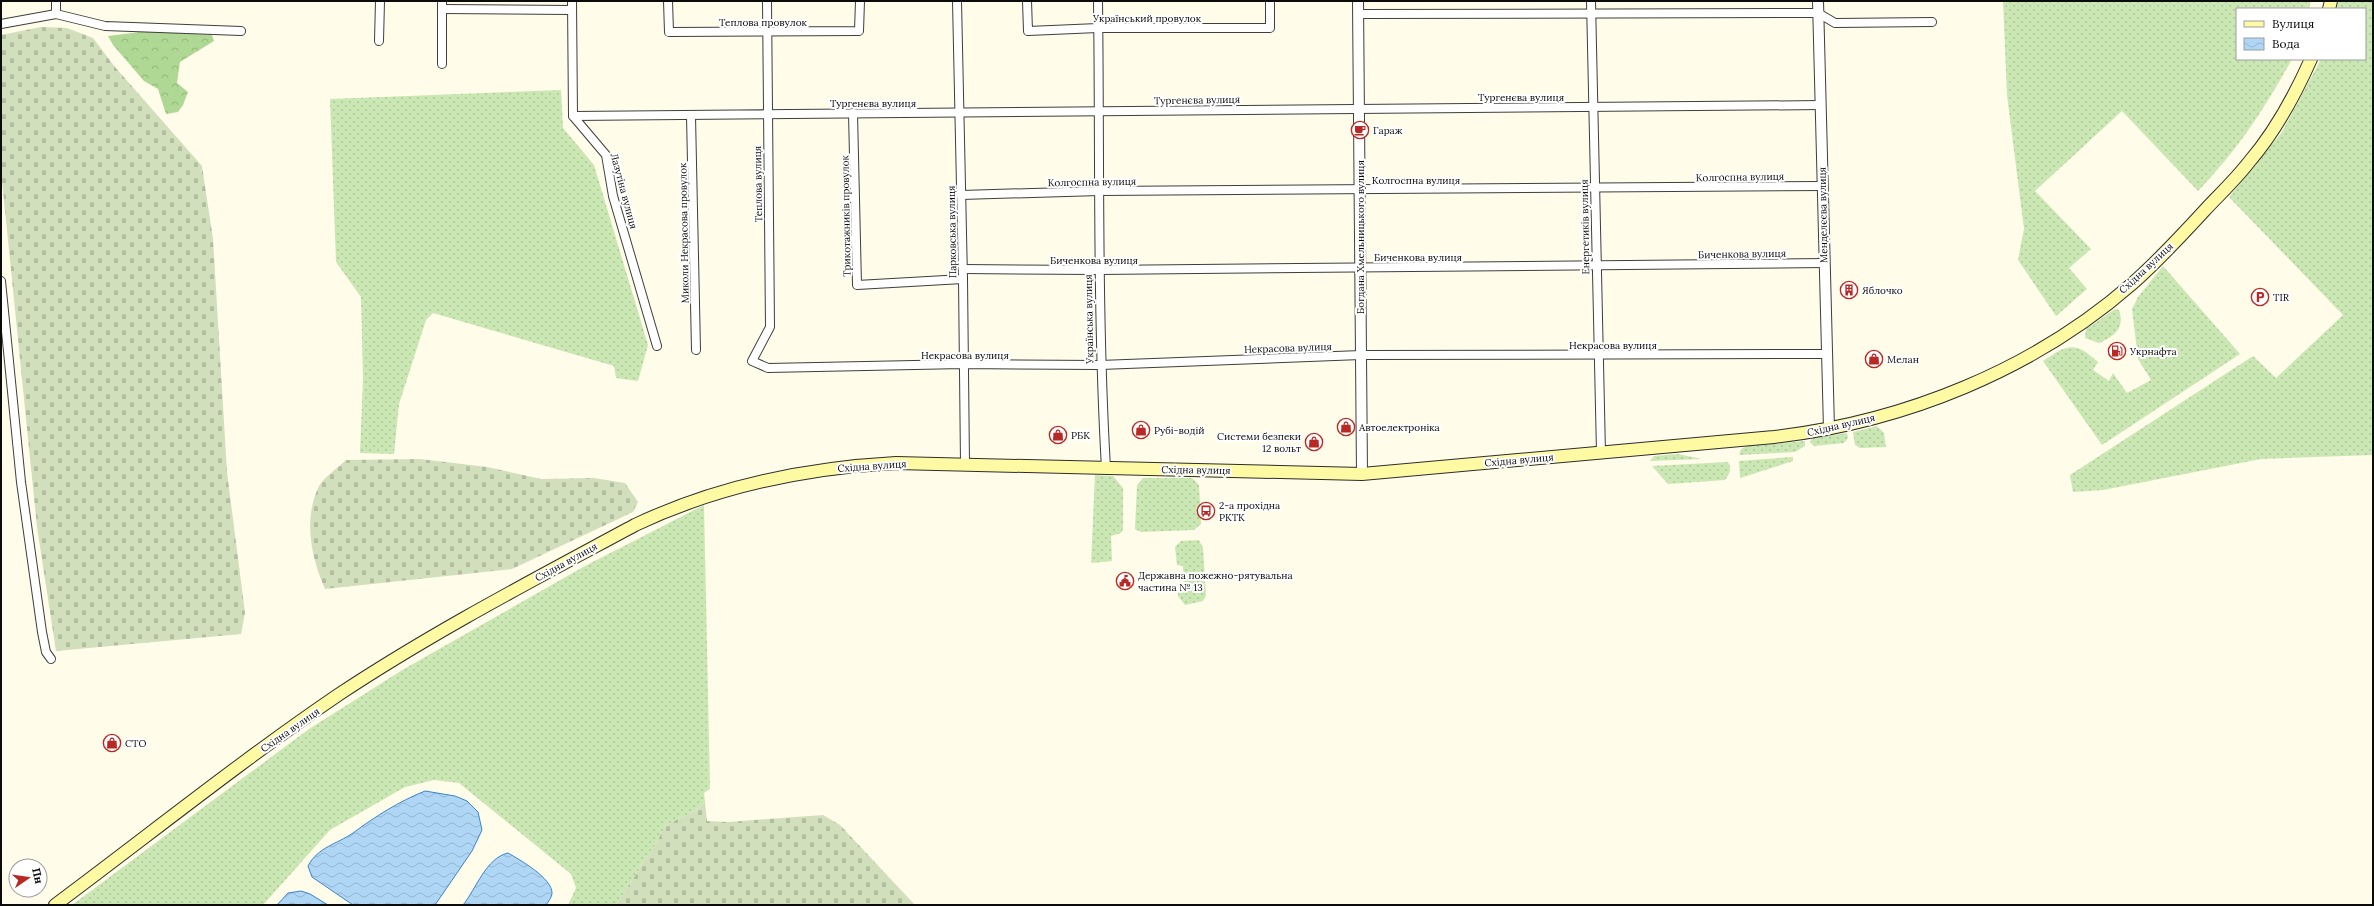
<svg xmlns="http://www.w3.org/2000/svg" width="2374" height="906" viewBox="0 0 2374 906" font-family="Lora,serif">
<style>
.grass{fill:url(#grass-dots)}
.forest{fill:url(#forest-crowns)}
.cemetery{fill:url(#cemetery-stones)}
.water{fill:url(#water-waves);stroke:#3786cb}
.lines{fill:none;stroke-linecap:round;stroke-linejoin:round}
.minor-casing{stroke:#3e3e3e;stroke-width:10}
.tertiary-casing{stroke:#3e3e3e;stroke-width:12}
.secondary-casing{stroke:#2d2d2d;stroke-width:14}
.minor{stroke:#fff;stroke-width:8}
.tertiary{stroke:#fff;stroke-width:10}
.secondary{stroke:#fefaa4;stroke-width:12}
.labels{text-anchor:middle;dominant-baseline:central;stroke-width:4;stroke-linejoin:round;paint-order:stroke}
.street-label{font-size:10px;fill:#0b0b0b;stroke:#fff}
.poi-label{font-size:10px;fill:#0b0b0b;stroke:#fff;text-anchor:start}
</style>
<defs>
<pattern id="grass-dots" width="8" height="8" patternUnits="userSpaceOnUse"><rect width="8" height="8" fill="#cbe7b4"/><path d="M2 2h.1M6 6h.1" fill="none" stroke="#adc599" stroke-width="1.8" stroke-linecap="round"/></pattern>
<pattern id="forest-crowns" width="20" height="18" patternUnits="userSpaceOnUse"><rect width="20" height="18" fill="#aed893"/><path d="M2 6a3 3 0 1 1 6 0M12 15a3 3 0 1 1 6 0" fill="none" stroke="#94b87d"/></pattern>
<pattern id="cemetery-stones" width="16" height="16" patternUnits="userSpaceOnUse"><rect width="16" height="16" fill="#d1dfbc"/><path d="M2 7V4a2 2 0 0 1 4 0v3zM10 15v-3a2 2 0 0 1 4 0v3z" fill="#b2bea0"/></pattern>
<pattern id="water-waves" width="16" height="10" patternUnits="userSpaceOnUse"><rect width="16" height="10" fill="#afd6f5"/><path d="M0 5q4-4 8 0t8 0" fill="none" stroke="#95b6d1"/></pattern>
</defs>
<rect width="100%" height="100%" fill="#fffce9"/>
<g class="grass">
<path d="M2003,1H2311L2309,9H2237V59H2292C2266,107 2236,152 2198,191L2122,111L2035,191L2091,249L2069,268L2087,289L2056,316L2018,260L2024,229L2007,95Z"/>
<path d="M2339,1H2373V455L2261,459L2103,490L2073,492L2070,475L2253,356L2276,378L2343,315L2229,197L2282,132L2321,59H2365V9H2336Z"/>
<path d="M561,90L563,128L594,165L648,345L638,381L616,378L614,366L433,313L426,320L399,404L394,454L360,453L363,379L361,297L336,262L330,99Z"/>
<path d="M2163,266L2240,354L2102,445L2043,361C2068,344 2075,341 2098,362L2093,370L2109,381L2113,373L2127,393L2151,380L2138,359L2132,309L2138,297Z"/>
<path d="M2115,309L2119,310C2125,328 2115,336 2099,343L2085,338L2086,329Z"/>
<path d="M1877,426L1884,433L1886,447L1860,448L1855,445L1853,432Z"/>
<path d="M1847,433L1848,438L1844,443L1814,446L1810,442L1812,438Z"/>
<path d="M1805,441V446L1795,452L1739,455L1741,449L1747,446Z"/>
<path d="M1678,454L1701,459L1650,461L1654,456Z"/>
<path d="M1793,457V461L1740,478L1739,461Z"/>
<path d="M1728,462C1732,469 1730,473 1725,480L1668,484L1652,466Z"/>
<path d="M1095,475L1113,476L1123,488V529L1121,533L1111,536L1112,561L1091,563Z"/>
<path d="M1143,478H1192L1199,485L1201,524L1194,530L1141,532L1135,529L1137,485Z"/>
<path d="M704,505L710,789L704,793V803L697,810L666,825L655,845L616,905H568L576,888L571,874L459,783L434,780L405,787L330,830L263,905H72L309,729L404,669L585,566Z"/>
<path d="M1199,540L1203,548L1206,596L1203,601L1185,605L1178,596V592L1184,591L1183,566L1177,565L1175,547L1181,541Z"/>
</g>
<path class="forest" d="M148,31L212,35L214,41L180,62L177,83L188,92L183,105L178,112L166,114L158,89L144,81L113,45L108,36Z"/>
<g class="cemetery">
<path d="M41,27L67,28L93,38L115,67L202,166L213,239L227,472L245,613L241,634L56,651L37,527L1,171V35Z"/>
<path d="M420,459L487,467L541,479L594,478L625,483L638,502L633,512L512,569L325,589C311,557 303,519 319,486C324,477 338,468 346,460Z"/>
<path d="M704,793L707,821L728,822L823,815L840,825L915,905H616L655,845L666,825L697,810L704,803Z"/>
</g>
<g class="water">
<path d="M425,791L455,796L467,801L478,812L482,830L472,851L435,905H353L312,877L308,866C318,847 337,844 353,833C376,816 398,802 425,791Z"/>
<path d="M508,853C520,860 552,878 552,893C552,897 548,902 546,905H463C476,889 486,858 508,853Z"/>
<path d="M301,891L310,894L328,905H277L288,893Z"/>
</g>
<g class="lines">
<defs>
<g id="minor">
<path d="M572,1L573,116L606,155L613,196L657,346"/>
<path d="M668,1L669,32L859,31L860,1"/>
<path d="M767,1L770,327L752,361L768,368L963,364L1100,365L1361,355L1827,354"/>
<path d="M957,1L963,279L965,464"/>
<path d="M1027,1L1028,31L1098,28H1270V1"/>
<path d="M1098,1C1100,157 1097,312 1106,468"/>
<path d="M1591,1L1601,453"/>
<path d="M442,9L572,10"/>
<path d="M56,14V1"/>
<path d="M1358,14L1818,13L1835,23L1932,22"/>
<path d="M1,24L56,14L105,26L241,31"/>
<path d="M379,41L380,1"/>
<path d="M442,64V1"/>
<path d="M853,113L857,285L963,279"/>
<path d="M573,116L1821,105"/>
<path d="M691,116L696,350"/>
<path d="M961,195L1100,191L1823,186"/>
<path d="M963,269L1098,270L1825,263"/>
<path d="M1,281L21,482L42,632L46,652L51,659"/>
</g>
<g id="tertiary">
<path d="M1358,1L1362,474"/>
<path d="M1818,1L1829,429"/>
</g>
<g id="secondary">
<path d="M2329,9L2331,1"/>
<path d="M55,905C149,835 241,761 338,695C433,632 535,579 635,525C717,486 805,468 896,463L1362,474L1774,437C1904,422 2034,370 2133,283C2158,261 2182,235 2205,210C2220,194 2236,179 2249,162C2275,132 2295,95 2311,59"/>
</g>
</defs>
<use href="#minor" class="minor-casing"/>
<use href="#tertiary" class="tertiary-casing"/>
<use href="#secondary" class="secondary-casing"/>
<use href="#minor" class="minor"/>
<use href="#tertiary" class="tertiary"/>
<use href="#secondary" class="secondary"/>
</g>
<defs>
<symbol id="cafe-ring" viewBox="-11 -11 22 22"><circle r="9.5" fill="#fff" stroke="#b82926" stroke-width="1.5"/><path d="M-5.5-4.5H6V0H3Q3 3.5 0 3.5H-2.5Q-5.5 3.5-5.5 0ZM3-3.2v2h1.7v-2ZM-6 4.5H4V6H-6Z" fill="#b82926"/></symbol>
<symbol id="building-ring" viewBox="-11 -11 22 22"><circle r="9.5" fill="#fff" stroke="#b82926" stroke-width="1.5"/><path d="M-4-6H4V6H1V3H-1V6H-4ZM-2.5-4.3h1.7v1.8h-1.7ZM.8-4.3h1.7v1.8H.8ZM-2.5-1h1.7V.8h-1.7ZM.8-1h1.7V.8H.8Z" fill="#b82926"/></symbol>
<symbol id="parking-ring" viewBox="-11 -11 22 22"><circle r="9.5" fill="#fff" stroke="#b82926" stroke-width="1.5"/><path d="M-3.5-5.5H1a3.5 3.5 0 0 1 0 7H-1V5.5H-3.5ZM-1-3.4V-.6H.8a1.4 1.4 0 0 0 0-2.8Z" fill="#b82926"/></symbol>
<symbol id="fuel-ring" viewBox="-11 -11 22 22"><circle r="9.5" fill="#fff" stroke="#b82926" stroke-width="1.5"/><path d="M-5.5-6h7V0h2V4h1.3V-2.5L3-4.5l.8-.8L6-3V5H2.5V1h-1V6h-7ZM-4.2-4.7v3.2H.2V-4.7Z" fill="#b82926"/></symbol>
<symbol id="shop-ring" viewBox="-11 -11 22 22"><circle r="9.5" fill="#fff" stroke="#b82926" stroke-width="1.5"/><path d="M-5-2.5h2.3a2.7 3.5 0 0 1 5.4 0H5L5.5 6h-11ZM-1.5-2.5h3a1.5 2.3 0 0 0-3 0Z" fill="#b82926"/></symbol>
<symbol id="bus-ring" viewBox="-11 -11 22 22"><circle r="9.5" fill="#fff" stroke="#b82926" stroke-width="1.5"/><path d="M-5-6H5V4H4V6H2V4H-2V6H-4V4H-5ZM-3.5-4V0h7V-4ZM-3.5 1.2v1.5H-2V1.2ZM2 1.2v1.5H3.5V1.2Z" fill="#b82926"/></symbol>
<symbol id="civic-ring" viewBox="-11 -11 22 22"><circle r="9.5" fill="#fff" stroke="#b82926" stroke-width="1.5"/><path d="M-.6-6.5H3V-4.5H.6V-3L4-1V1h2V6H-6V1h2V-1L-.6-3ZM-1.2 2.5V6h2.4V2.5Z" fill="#b82926"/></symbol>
</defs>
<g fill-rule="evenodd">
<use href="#cafe-ring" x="1350" y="120" width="20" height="20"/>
<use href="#building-ring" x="1839" y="280" width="20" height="20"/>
<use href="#parking-ring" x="2250" y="287" width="20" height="20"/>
<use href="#fuel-ring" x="2107" y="341" width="20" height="20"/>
<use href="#shop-ring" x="1864" y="349" width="20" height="20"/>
<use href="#shop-ring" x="1336" y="417" width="20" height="20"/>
<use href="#shop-ring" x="1131" y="420" width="20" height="20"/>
<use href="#shop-ring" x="1048" y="425" width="20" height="20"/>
<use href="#shop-ring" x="1304" y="432" width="20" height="20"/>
<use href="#bus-ring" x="1196" y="501" width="20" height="20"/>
<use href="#civic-ring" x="1115" y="571" width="20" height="20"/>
<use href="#shop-ring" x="102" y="733" width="20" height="20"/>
</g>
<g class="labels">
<g class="street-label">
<text x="1147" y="18">Український провулок</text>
<text x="763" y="22">Теплова провулок</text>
<text x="1521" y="97">Тургенєва вулиця</text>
<text transform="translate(1197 100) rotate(-1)">Тургенєва вулиця</text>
<text x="873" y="103">Тургенєва вулиця</text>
<text transform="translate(1740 177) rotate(-1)">Колгоспна вулиця</text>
<text x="1416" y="180">Колгоспна вулиця</text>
<text transform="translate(1092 182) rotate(-1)">Колгоспна вулиця</text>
<text transform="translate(758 184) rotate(-91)">Теплова вулиця</text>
<text transform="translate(624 191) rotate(75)">Лазутіна вулиця</text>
<text transform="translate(1823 215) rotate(-91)">Менделєєва вулиця</text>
<text transform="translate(846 216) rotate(-91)">Трикотажників провулок</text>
<text transform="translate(1585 227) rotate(-91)">Енергетиків вулиця</text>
<text transform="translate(952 232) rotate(-91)">Парковська вулиця</text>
<text transform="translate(684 233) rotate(-91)">Миколи Некрасова провулок</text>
<text transform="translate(1360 237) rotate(-90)">Богдана Хмельницького вулиця</text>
<text transform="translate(1742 254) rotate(-1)">Биченкова вулиця</text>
<text x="1418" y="257">Биченкова вулиця</text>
<text x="1094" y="260">Биченкова вулиця</text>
<text transform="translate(2146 268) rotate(-43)">Східна вулиця</text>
<text transform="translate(1089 319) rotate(-91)">Українська вулиця</text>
<text x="1613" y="345">Некрасова вулиця</text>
<text transform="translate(1288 348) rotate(-2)">Некрасова вулиця</text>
<text x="965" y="355">Некрасова вулиця</text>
<text transform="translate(1841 425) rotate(-13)">Східна вулиця</text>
<text transform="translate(1519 460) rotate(-5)">Східна вулиця</text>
<text transform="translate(872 466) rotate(-4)">Східна вулиця</text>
<text transform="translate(1196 470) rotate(1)">Східна вулиця</text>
<text transform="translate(566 562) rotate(-29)">Східна вулиця</text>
<text transform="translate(290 730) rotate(-35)">Східна вулиця</text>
</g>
<g class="poi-label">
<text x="1373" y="130">Гараж</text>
<text x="1862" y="290">Яблочко</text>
<text x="2273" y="297">TIR</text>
<text x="2130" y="351">Укрнафта</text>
<text x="1887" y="359">Мелан</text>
<text x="1359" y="427">Автоелектроніка</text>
<text x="1154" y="430">Рубі-водій</text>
<text x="1071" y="435">РБК</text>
<text x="1301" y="436" text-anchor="end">Системи безпеки<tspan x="1301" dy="12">12 вольт</tspan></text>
<text x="1219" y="505">2-а прохідна<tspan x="1219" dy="12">РКТК</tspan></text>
<text x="1138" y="575">Державна пожежно-рятувальна<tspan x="1138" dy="12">частина № 13</tspan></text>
<text x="125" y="743">СТО</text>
</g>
</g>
<rect width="2374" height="906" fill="none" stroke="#0b0b0b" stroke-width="4"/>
<rect x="2236" y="8" width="130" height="52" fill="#ffffff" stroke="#9d9d9d"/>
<rect x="2244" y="21" width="20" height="6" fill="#fefaa4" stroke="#9d9d9d"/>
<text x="2272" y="28" font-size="12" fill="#0b0b0b">Вулиця</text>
<rect x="2244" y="38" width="20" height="12" fill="url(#water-waves)" stroke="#9d9d9d"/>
<text x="2272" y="48" font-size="12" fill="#0b0b0b">Вода</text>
<g transform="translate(28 878) rotate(77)"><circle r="19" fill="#ffffff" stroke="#9d9d9d"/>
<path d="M0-3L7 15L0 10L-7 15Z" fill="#b82926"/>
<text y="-6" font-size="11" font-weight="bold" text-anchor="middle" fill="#0b0b0b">Пн</text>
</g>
</svg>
